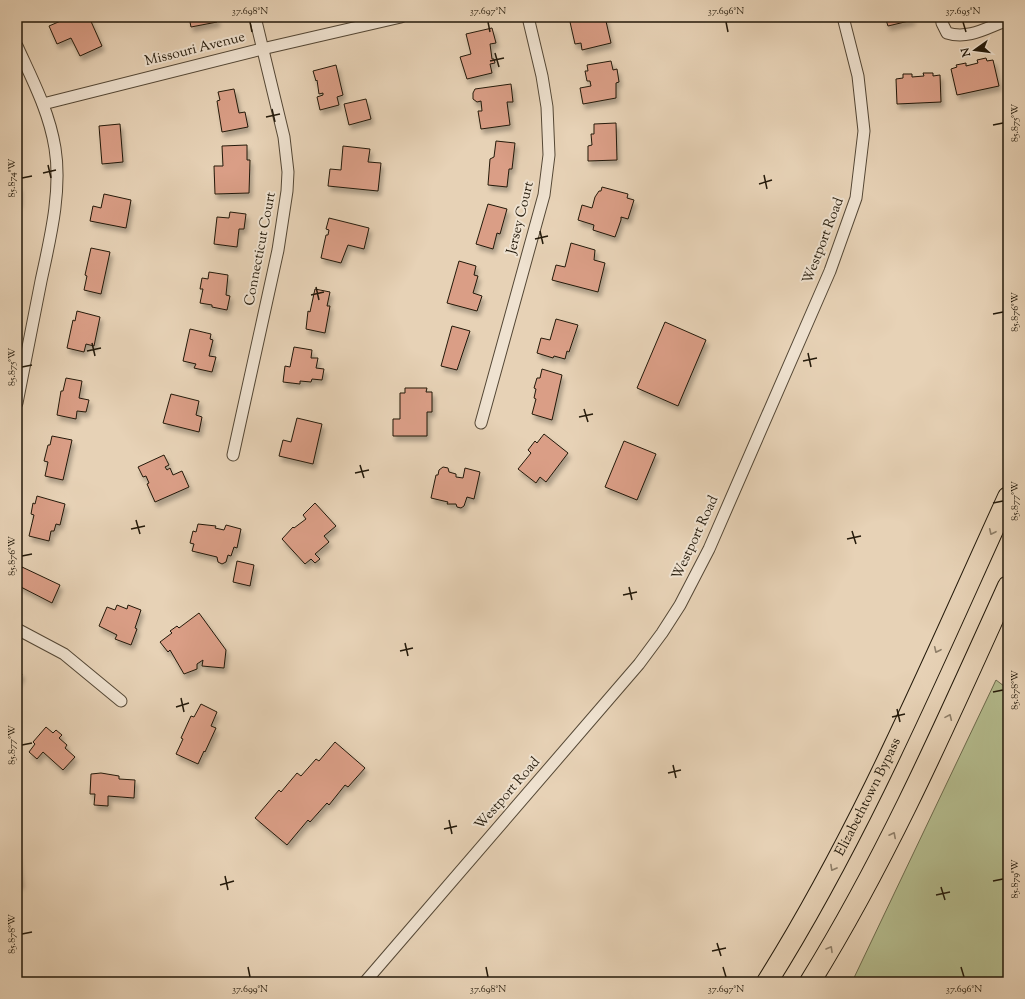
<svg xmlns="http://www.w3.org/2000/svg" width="1025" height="999" viewBox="0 0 1025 999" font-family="'Sorts Mill Goudy',serif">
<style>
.green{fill:#b4bc8e;stroke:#6c6a4c}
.building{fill:#da9e86;stroke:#23190a;filter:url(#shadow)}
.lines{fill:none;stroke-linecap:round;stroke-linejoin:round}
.street-casing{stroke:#544735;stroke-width:13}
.highway-casing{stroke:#23190a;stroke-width:22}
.street{stroke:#efe2d0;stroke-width:11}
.highway{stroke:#e7d2b6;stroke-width:20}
.oneway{stroke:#8f7f69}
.ticks{fill:none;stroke:#23190a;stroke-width:1.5}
.labels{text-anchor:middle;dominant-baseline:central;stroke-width:4;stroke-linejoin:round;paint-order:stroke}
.street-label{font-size:14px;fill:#23190a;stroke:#efe2d0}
.neatline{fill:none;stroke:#23190a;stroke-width:1.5}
.ticks-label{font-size:10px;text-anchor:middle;fill:#23190a}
</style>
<defs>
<filter id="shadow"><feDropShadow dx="2.5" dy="4.5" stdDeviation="2" flood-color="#0004"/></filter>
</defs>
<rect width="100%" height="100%" fill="#e7d2b6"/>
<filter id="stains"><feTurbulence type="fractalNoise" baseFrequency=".005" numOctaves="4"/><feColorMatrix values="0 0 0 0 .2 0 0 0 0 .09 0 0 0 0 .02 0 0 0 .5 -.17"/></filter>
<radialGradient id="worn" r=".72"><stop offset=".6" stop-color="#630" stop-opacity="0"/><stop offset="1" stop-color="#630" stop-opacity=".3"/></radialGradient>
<path class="green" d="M996,680L1008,689V982H852Z"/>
<g class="building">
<path d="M70,17H89L102,46L80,56L71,38L57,44L49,26Z"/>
<path d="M189,17H217V22L191,27Z"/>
<path d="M574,17H605L611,43L582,50L581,43L575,44L570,22L575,20Z"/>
<path d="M885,17H912L913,20L888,26Z"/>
<path d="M492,28L496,43L490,44L492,59H494L495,63L490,64L492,73L467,79L460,57L471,54L466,34Z"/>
<path d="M986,58L987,61L993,60L999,86L957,95L951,69L957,67L956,65L966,63V66L978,63L977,60Z"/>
<path d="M611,61L613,70L617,69L619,82L616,83V98L583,104L580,88L591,86L590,81H587L585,71H588L587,65Z"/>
<path d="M336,65L343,95L337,97L339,105L320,110L317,97L323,95V93L319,94L317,80L316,81L313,71Z"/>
<path d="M923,73H933V76L940,75L941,102L897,104L896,79L903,78V74H912V77L924,76Z"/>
<path d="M511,84L513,102H507L510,125L481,129L478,111H482L481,101L477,102L473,99V93L475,89Z"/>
<path d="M234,89L239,113L245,112L248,127L222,132L217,101L220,100L218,92Z"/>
<path d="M366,99L371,119L349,125L344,104Z"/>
<path d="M616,123L617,160L588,161V146L592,145L591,134H594V124Z"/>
<path d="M120,124L123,162L102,164L99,126Z"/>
<path d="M496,141L515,143L512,169H509L507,187L488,185L490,159L494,157Z"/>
<path d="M247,145V160H250L249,193L215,194L214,166H223L222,146Z"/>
<path d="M343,146L370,149L368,162L381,163L378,191L328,186L330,169L341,170Z"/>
<path d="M17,187H19V203L17,202Z"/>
<path d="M602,187L628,194L627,198L634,200L628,219L621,217V220L615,237L593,230L594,225L578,220L582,205L592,208L595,197L599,191H601Z"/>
<path d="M104,194L131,200L126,228L90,221L93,206L101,208Z"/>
<path d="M488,204L507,209L500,234L497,233L493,249L476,244Z"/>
<path d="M230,212L246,214L244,229H239L237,247L214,244L217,217L229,218Z"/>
<path d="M329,218L369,228L364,249L348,245L341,263L321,258L326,235H328L329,230L326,229Z"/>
<path d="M571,243L595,250L594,260L605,263L598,292L552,280L556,265L565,267Z"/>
<path d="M91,248L110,252L101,294L84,290L87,276L85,275Z"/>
<path d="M459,261L476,266L474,275L478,276L473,293L482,296L477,311L447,303Z"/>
<path d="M209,272L228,275L226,295L230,296L227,310L212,307V305L200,303L203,289H200L202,278L208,279Z"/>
<path d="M315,289L330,292L327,306H330L325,333L306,329L308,311L310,312Z"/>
<path d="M77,311L100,317L94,346L86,344L84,352L67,348L73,320L75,321Z"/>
<path d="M556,319L578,325L569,352L567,351L565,359L554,356L553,358L537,353L541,338L550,340Z"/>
<path d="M665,322L706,340L678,406L637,388Z"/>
<path d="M452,326L470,331L457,370L441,366Z"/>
<path d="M190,329L211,334L210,339L213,340L209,356L216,357L212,372L194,368L196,364L183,361Z"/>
<path d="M294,347L312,350L311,358H318L316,368L324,369L322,380L312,379L311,382L300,381V384L283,382L285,366L290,367Z"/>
<path d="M542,369L562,375L552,420L532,414L536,399L534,398L536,389L534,388L537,378H540Z"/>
<path d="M66,378L82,381L79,398L89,400L86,412L77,411L76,419L57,415L61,391H63Z"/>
<path d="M405,388H427L426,392H432V412H427V436H393V419H400V393H405Z"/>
<path d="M171,394L199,401L196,415L202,417L199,432L163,423Z"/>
<path d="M297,418L322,424L313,464L279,456L283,440L291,442Z"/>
<path d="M544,434L568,453L546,482L540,477L536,483L518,469L531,453L528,450L535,441L537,443Z"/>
<path d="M52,436L72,440L63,480L45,476L48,462L44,461L48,445H50Z"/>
<path d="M624,441L656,454L637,500L605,487Z"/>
<path d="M164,455L169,465L165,467L167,470L170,468L173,475L182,471L189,487L155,502L147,484L149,483L146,476L143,477L138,467Z"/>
<path d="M443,467L448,468L449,472L456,474V477L463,478L465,468L480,472L474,499L467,497L464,506L461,508L457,507L456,504H447L448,502L431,498L436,475H438L439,470Z"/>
<path d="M37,496L65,504L60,525L56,524L54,531H51L49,541L29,536L34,515L31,514L33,503L35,504Z"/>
<path d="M315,503L336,526L324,536L329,542L315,554L320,559L315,563L311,559L305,564L282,539L293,527L294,528L306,519L303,515Z"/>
<path d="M198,524L216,526L215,528L224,530L226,525L241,529L237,548L234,547L231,556L228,555L226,562L222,564L218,562L217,557L192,551L194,544L190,543L193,531L196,532Z"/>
<path d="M237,561L254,565L250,586L233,582Z"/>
<path d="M22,567L60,585L52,603L17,585V579Z"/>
<path d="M117,605L127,609L128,605L141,610L135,628L137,629L131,645L115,639L117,635L99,626L107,607L115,610Z"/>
<path d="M199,613L226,650L224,668L202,666L203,660L197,664V669L184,674L170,650L168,652L160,642L172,633L170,631L177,626L179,628Z"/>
<path d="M17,671L22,674L17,684Z"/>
<path d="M201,704L217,712L211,726L216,728L205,752L204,751L198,764L176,754L183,739L181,738L191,716L194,717Z"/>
<path d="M46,727L53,733L56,730L62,735L59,738L67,745L65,748L75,757L63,770L43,752L37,759L29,752L35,744L33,742Z"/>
<path d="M335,742L365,768L348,787L345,785L329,805L327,803L310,822L308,820L287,845L255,818L279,790L281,792L297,773L301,776L316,759L319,761Z"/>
<path d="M101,773L119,776V779L135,780L134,798L108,796V806L94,805L95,794H90L91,774Z"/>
<path d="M17,852L21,884L17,885Z"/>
</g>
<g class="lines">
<defs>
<g id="street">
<path d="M941,17L942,23L947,33C969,40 988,27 1008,20"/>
<path d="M17,46C32,79 49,111 55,148C62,191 50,239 41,281C33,321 25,362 17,403"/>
<path d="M43,104L262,49L401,17"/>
<path d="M481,423L544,195L549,155L547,107L542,76L528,17"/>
<path d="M233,455L278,250L287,191L288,172L284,137L255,17"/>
<path d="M17,629L64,654L121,701"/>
<path d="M365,982L639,664L662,633L680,605L709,549L830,271L856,198L864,131L858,76L843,17"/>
</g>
<g id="highway">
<path id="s1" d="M767,982C863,829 933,661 1008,497"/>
<path d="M810,982C888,856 947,721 1008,586"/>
</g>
</defs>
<use href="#street" class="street-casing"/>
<use href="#highway" class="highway-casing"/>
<use href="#street" class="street"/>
<use href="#highway" class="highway"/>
</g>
<defs><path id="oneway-chevron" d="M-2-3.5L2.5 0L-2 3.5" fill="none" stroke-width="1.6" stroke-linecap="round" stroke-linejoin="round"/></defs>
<g class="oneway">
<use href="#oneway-chevron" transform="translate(992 532) rotate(115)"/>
<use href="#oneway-chevron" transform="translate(937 650) rotate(115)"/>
<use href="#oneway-chevron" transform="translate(949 717) rotate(-66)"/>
<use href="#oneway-chevron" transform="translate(893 835) rotate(-63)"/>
<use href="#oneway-chevron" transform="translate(833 868) rotate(119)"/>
<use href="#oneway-chevron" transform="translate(830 949) rotate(-60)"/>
</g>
<path class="ticks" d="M250,22L252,32M488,22L490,32M726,22L728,32M963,22L966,32M495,53L499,67M490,61L504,58M272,109L275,122M266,117L280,114M993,125L1003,123M48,165L51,178M43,173L56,170M764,175L767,189M22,178L32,176M759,184L772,180M540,231L543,244M535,239L548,236M316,287L319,300M311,295L324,292M993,314L1003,312M92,343L95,356M87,351L101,348M808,353L811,367M803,361L817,358M22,367L32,365M584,409L588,422M579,417L593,414M360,465L364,478M355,473L369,470M993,503L1003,501M136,520L140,534M131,529L145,526M852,531L856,544M847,539L861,536M22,556L32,554M629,587L632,600M623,595L637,592M405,643L408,656M400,651L413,648M993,692L1003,690M181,698L184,712M176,707L189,703M897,709L900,722M892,717L905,714M22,745L32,743M673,765L676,778M668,773L681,770M449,820L452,834M444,829L457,826M225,876L228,890M993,881L1003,879M220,885L234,881M941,887L945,900M936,895L950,892M22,934L32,932M717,943L721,956M712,951L726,948M248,967L250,977M486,967L488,977M723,967L726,977M961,967L964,977"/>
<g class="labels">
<g class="street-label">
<text transform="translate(195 50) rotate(-14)">Missouri Avenue</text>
<text transform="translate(521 218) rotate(-76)">Jersey Court</text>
<text transform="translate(824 241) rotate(-69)">Westport Road</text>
<text transform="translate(261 249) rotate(-79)">Connecticut Court</text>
<text transform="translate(696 538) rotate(-65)">Westport Road</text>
<text transform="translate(508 794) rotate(-49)">Westport Road</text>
<text stroke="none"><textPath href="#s1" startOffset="211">Elizabethtown Bypass</textPath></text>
</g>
</g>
<rect width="1025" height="999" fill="none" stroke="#e7d2b6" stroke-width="44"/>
<g transform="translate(975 50) rotate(256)" stroke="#efe2d0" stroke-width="3" paint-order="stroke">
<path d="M0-3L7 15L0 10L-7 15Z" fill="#23190a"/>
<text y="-6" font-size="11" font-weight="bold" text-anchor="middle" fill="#23190a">N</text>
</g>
<rect x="22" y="22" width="981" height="955" class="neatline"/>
<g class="ticks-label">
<text x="250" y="14">37.698°N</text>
<text x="488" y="14">37.697°N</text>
<text x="726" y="14">37.696°N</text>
<text x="963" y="14">37.695°N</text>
<text transform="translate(1014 123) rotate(-90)" y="4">85.875°W</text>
<text transform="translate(11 178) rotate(-90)" y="4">85.874°W</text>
<text transform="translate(1014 312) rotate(-90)" y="4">85.876°W</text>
<text transform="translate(11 367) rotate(-90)" y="4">85.875°W</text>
<text transform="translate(1014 501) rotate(-90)" y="4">85.877°W</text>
<text transform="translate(11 556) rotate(-90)" y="4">85.876°W</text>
<text transform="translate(1014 690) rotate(-90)" y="4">85.878°W</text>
<text transform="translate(11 745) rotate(-90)" y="4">85.877°W</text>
<text transform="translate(1014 879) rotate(-90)" y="4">85.879°W</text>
<text transform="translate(11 934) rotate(-90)" y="4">85.878°W</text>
<text x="250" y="992">37.699°N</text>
<text x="488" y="992">37.698°N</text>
<text x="726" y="992">37.697°N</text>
<text x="964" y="992">37.696°N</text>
</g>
<rect width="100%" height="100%" filter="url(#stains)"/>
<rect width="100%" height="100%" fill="url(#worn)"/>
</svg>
